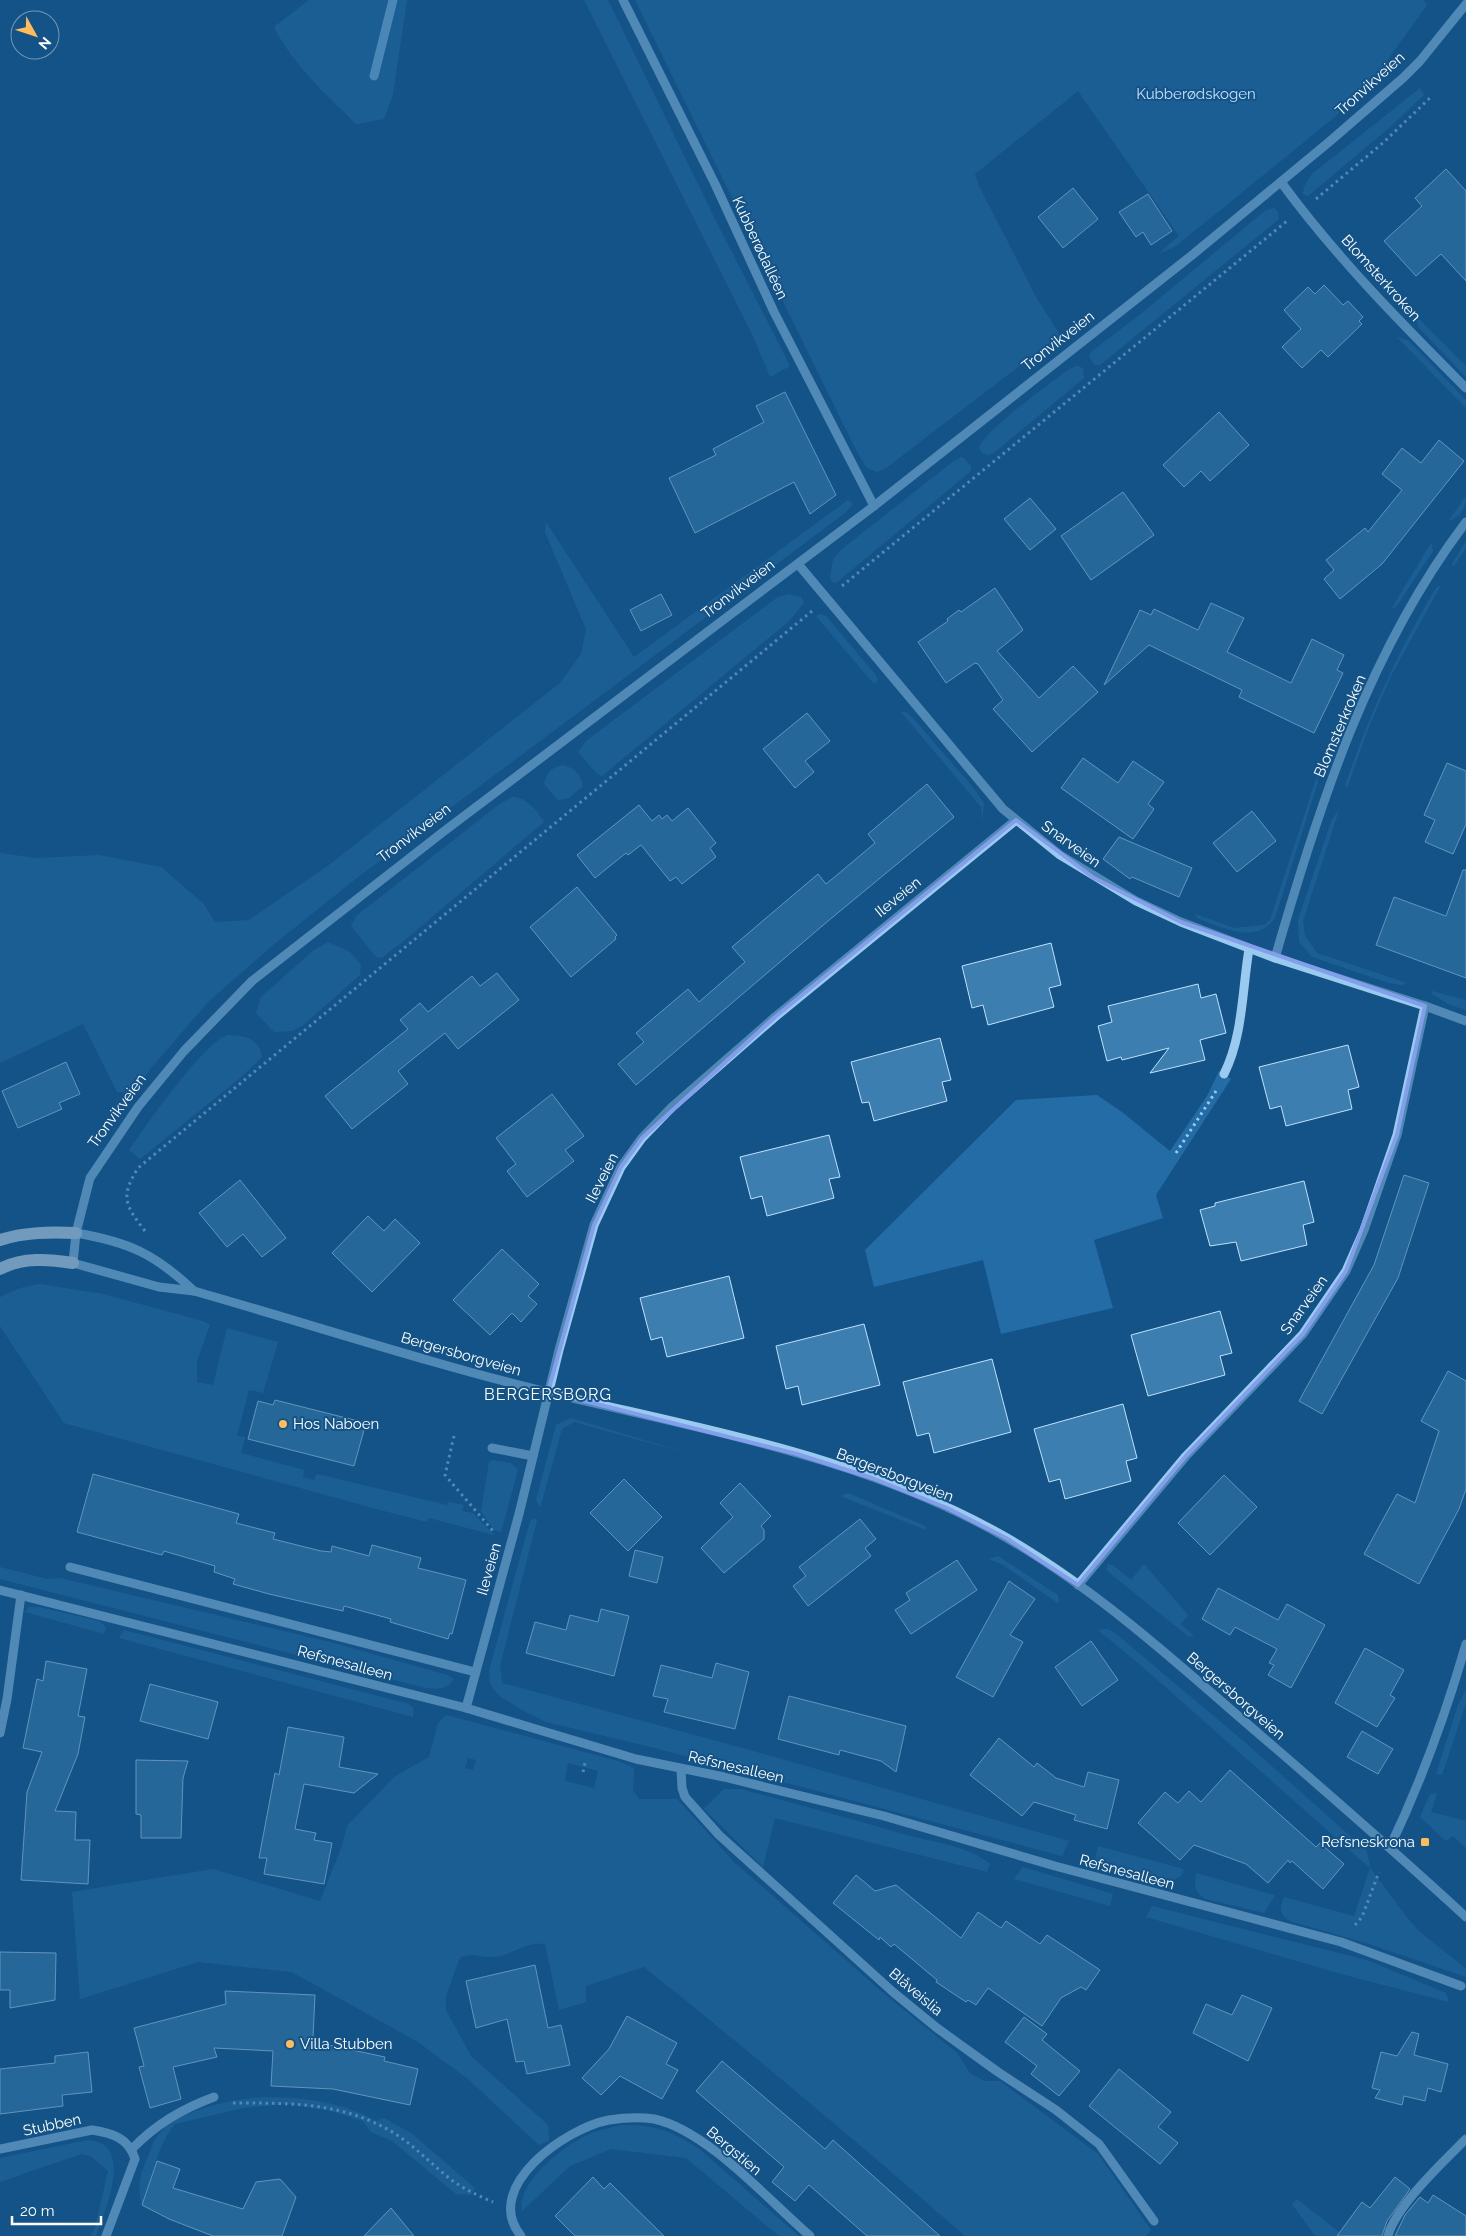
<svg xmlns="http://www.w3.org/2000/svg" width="1466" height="2236" viewBox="0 0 1466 2236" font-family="Raleway,sans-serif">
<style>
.green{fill:#246ca5;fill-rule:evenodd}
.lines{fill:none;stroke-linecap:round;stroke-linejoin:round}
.stream{stroke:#8cc6f2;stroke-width:9}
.building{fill:#3d7eb1;stroke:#c0e1fb}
.path{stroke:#9acaef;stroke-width:3;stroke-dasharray:2.5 4;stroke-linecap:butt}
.minor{stroke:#9acaef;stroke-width:9}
.major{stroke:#e2f0ff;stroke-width:12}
.marked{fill:none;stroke:#839eea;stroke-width:4;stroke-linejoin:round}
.poi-dot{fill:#ffbc58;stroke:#145387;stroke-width:2}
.labels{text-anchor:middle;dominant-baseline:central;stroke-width:4;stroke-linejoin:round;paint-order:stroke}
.street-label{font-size:15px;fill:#fff;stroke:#145387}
.park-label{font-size:15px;fill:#c0e1fb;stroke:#145387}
.poi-label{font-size:15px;fill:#fff;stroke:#145387;text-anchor:start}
.neighbourhood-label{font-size:16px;letter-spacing:1px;fill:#fff;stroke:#145387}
</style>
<rect width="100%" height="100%" fill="#145387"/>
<g class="green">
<path d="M309,0H407L393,94L384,119L356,124C326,94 293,65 274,27Z"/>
<path d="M584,0H608L715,219L790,366L770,377L753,336Z"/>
<path d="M635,0H1423L1427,5L1381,69L1336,116L1176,246L1158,254L1179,236L1078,91L975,174L979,186L1036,297L1060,335L886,468L877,472L866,467L855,448Z"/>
<path d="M1420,88L1424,95L1390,127L1308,196L1303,194L1304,187L1312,174Z"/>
<path d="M1274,208L1278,212L1279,219L1100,365H1095L1089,357L1092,351L1137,317L1266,210Z"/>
<path d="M1416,316L1466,366V377L1425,334L1418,327Z"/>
<path d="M1397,337L1408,340L1466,400V408Z"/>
<path d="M1077,366L1083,368L1084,378L995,452L988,455L982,453L979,448C986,428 1049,385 1069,369Z"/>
<path d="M962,457L971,466V471L836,583L832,582L830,578L833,559L842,549L955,460Z"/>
<path d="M1466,496C1466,509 1460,517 1448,521Z"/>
<path d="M848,500L853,504L845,513L353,881L273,945L209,1001L152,1067L133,1093L117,1092L83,1024L0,1063V853L36,858L99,855L161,867L203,903L215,922L249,920L329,865L560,683L581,654L586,629L545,532L546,522L634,657Z"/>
<path d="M1466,541V548L1454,566L1452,564Z"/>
<path d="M1431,543L1433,551L1396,607L1392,608Z"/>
<path d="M1441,585L1392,674L1368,729L1347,788L1345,786C1368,717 1398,651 1436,588Z"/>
<path d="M789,594L801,597L804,603L789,621L608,771L602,776L597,774L578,752L587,740L767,605L778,597Z"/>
<path d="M820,614L826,616L875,674L878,681L874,684L816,616Z"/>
<path d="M1354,681L1359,683L1329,749L1324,753Z"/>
<path d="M901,712H906L912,717L971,785L984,803L982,821L981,807Z"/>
<path d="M563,765C576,769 580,774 583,786L569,798L558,800L544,784C547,772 551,768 563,765Z"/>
<path d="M1317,776L1318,782L1275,918C1255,945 1223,928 1197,918L1195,914L1234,928L1264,925L1270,920Z"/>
<path d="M513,797C528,798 536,810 544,822L405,940L381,958L376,957L351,926L356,916L501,803Z"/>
<path d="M1339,810L1303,921L1305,936L1317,953L1407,983L1401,985L1389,983L1312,957L1299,942L1298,920L1332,819Z"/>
<path d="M328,942L350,952L361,965L360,975L302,1026L292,1031L274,1032L256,1013L261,997L314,950Z"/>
<path d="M1432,991L1466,1000V1010L1450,1005L1432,994Z"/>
<path d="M227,1035C244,1036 259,1037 262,1057L240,1078L140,1159L129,1150C147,1124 201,1046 227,1035Z"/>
<path d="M1219,1071L1231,1079L1156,1195L1163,1218L1094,1240L1113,1308L1001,1334L983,1260L874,1287L865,1250L1016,1100L1097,1095L1122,1112L1170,1151L1207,1096Z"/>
<path d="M40,1284L103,1294L203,1321L210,1325L197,1361V1382L213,1385L227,1328L278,1342L263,1393L249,1390L237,1436L245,1437L241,1453L304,1470L303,1477L314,1480L317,1474L447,1505L448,1502L464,1505L462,1511L473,1513L494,1535L429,1518L427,1522L380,1510L64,1423L0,1326V1297L20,1288Z"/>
<path d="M571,1418L690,1454L574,1422L562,1429L540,1508L536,1500L556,1425Z"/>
<path d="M492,1460L511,1463L518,1470L501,1532L494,1530L481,1511L489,1462Z"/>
<path d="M848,1493L925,1526L926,1530L840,1496Z"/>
<path d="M534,1518L537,1520L500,1666L502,1683L746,1749L1069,1841L1062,1856L651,1747L546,1722L522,1710L498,1695L490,1683L489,1671L530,1521Z"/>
<path d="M998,1556L1058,1595L1059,1604L1003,1565L989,1559Z"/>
<path d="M1108,1564L1113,1565L1131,1580L1144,1564L1188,1615L1181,1624L1194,1636L1189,1637L1106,1570Z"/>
<path d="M0,1567L47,1579L60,1578L334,1643L447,1675L454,1679C447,1690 438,1689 426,1688L0,1579Z"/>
<path d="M29,1607H39L99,1621L106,1627L104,1634L25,1612Z"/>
<path d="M1107,1629L1115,1633L1247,1744L1367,1851L1370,1868L1409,1920L1419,1931L1466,1969V1977L1366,1943L1290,1921C1279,1914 1279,1909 1284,1897L1354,1916L1370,1868L1144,1668L1098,1630Z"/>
<path d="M124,1630L409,1704L413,1708V1717L119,1638Z"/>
<path d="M1466,1690V1703L1442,1775L1436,1774L1458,1705Z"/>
<path d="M446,1715L618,1761L634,1768L633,1790L639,1799H677L734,1862L882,1992L957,2053L970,2073L984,2081H1000L1098,2154L1151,2230L1146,2236H965C860,2144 753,2054 644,1967L586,1986V2002L559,2010L545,1944C521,1942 512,1957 492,1957C477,1957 477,1953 460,1957L446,1996V2010L471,2056L548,2125L549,2141L539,2145L468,2079L418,2042L292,1972L198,1962L80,1999L72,1892L213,1869L320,1901L342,1846L347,1826L394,1777L429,1757L438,1723ZM468,1758L476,1760L473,1770L465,1768ZM568,1763L598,1771L594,1788L565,1781Z"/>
<path d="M724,1789H741C795,1804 849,1818 903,1834C931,1842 967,1845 990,1864L987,1872L775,1818L763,1867L704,1809Z"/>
<path d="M1437,1793L1431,1812L1466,1821V1848L1453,1836L1446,1841L1420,1817L1430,1794Z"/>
<path d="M1098,1846L1101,1847L1184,1869L1181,1876L1163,1885L1097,1867L1094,1863Z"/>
<path d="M1023,1867L1113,1894L1110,1906L1014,1879Z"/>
<path d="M1196,1873L1274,1895V1897L1264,1913L1206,1899C1194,1892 1194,1886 1196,1873Z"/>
<path d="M1152,1906L1367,1960L1446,1993L1449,2002L1345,1975L1146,1917Z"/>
<path d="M265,2097C304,2098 341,2101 376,2121L384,2118L411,2133L475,2188L471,2195L456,2194L392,2141L371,2132L363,2121L327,2110L288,2104L243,2108L175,2124C159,2141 150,2182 142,2205C137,2188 140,2172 148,2157C151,2150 153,2141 158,2135C178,2109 234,2099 265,2097Z"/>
<path d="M621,2125C655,2125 669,2130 698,2148L799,2236H779L686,2158L611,2149L570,2166L522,2211C517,2181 563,2147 587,2135C597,2130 610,2128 621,2125Z"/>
<path d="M88,2140C135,2143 105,2211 96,2236H90L95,2228L108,2171L91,2156L81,2154L0,2182V2158Z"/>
<path d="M1297,2199L1344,2236H1315L1292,2204Z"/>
</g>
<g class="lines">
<path class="stream" d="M374,76L393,0"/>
</g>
<g class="building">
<path d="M1446,169L1466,191V281L1441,254L1416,276L1384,241L1422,206L1415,198Z"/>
<path d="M1073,188L1098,219L1063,248L1038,217Z"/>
<path d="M1148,194L1172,231L1151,245L1143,232L1136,237L1119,212Z"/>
<path d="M1324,285L1343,305L1348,301L1363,317L1359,321L1362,324L1328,357L1321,350L1302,368L1282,347L1301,329L1284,310L1308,287L1315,294Z"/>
<path d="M785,392L836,495L810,514L794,482L695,533L669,478L716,455L713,449L764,422L756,406Z"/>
<path d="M1219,412L1249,445L1210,481L1201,471L1184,487L1163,465Z"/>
<path d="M1439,440L1464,461L1382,564L1340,599L1324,579L1334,570L1326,560L1365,528L1368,532L1402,490L1382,474L1402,448L1421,463Z"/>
<path d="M1123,492L1154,535L1091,580L1061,536Z"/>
<path d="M1030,498L1056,529L1030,550L1004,519Z"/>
<path d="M995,588L1023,630L997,651L1039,698L1073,666L1098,692L1032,752L993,709L1003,700L978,664L975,663L946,683L918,642L948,621L947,619L959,610L961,612Z"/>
<path d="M661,594L672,615L641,631L630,610Z"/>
<path d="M1211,603L1244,618L1227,652L1291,683L1312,639L1344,655L1337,670L1343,673L1314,733L1239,697L1242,690L1149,645L1104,685L1140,610L1151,615L1154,609L1198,630Z"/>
<path d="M807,713L830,741L805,761L814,772L795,788L763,749Z"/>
<path d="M1083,758L1118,783L1133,761L1164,782L1148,804L1154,809L1133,839L1061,788Z"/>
<path d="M1447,763L1466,771V824L1453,854L1425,842L1435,820L1424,815Z"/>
<path d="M927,784L954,817L828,921L636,1085L618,1064L644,1042L636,1033L688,989L699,1002L745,962L732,947L818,874L826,884L837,875L875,843L868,834Z"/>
<path d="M639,805L652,821L659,815L662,819L667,815L672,821L688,808L716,843L710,848L716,857L682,884L676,877L670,881L641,845L628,855L626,853L595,878L577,855Z"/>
<path d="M1252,811L1276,841L1237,872L1213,843Z"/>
<path d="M1119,837L1192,868L1179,897L1132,877L1130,879L1103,859Z"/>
<path d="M1463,870H1466V978L1376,945L1394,897L1446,916Z"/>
<path d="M577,887L617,935L615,937L616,939L571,977L530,927Z"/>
<path d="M1051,943L1061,985L1049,988L1054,1007L988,1025L983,1005L972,1008L962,966Z"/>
<path d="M497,973L519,1000L458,1049L445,1033L398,1071L408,1084L352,1129L325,1096L408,1029L400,1020L420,1003L428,1012L472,976L480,986Z"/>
<path d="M1198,984L1201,998L1216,994L1226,1033L1200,1040L1205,1060L1150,1073L1169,1048L1122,1060L1121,1057L1107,1061L1098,1026L1112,1022L1108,1006Z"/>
<path d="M940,1038L951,1080L942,1082L947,1101L874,1121L869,1102L862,1103L851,1062Z"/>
<path d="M1348,1045L1359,1087L1348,1090L1352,1109L1286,1126L1281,1106L1270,1109L1259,1067Z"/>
<path d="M66,1062L80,1094L59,1103L62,1109L18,1128L2,1091Z"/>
<path d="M552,1094L584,1136L565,1150L574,1161L527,1197L507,1171L516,1164L496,1138Z"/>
<path d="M829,1135L840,1177L829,1179L834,1198L767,1216L762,1196L751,1199L740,1157Z"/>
<path d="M1404,1175L1429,1183L1398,1278L1322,1414L1299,1401L1374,1265Z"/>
<path d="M240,1180L286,1238L262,1257L243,1234L227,1247L199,1213Z"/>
<path d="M1304,1181L1314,1222L1303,1225L1307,1245L1241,1261L1236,1242L1210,1246L1200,1210L1215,1206V1203Z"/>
<path d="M368,1216L384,1231L395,1219L420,1243L372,1292L332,1253Z"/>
<path d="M502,1249L539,1284L528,1296L537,1304L521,1322L512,1313L490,1335L453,1300Z"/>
<path d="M729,1276L744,1338L667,1357L662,1337L651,1340L640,1298Z"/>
<path d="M1220,1311L1232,1353L1220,1356L1225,1375L1148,1396L1131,1335Z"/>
<path d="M864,1324L880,1385L802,1405L798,1386L786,1389L776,1346Z"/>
<path d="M992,1359L1011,1432L934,1453L929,1433L917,1436L903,1382Z"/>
<path d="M1448,1371L1466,1381V1489L1459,1509L1419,1584L1364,1554L1397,1494L1415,1503L1439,1431L1421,1421Z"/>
<path d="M275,1400L366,1423L354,1466L248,1439L258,1401L273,1405Z"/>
<path d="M1123,1404L1137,1458L1126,1461L1131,1481L1065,1499L1060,1479L1049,1482L1034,1429Z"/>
<path d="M93,1474L239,1514L236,1523L275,1533L273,1539L321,1551L331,1552L332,1546L369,1556L372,1545L421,1558L418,1568L466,1580L452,1634L450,1633L448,1639L390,1622L391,1619L344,1606L343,1611L269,1594L233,1584L235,1579L214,1572L215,1566L164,1551L162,1555L77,1532Z"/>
<path d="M1224,1475L1257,1507L1210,1555L1178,1523Z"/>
<path d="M624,1479L662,1517L628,1551L590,1513Z"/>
<path d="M740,1483L771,1516L761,1526L764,1530V1539L724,1573L701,1548L733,1517L720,1503Z"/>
<path d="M860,1519L876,1539L865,1548L871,1556L808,1606L793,1586L806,1576L799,1567Z"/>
<path d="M635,1550L663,1557L657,1583L629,1576Z"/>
<path d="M957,1560L977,1590L911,1634L895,1610L910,1600L906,1593Z"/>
<path d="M1009,1581L1035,1599L1010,1635L1023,1642L993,1697L956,1677Z"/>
<path d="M1218,1588L1278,1620L1287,1604L1325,1625L1291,1688L1268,1675L1274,1665L1269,1663L1277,1649L1235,1627L1230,1635L1202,1619Z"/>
<path d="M601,1609L629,1616L614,1676L526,1653L535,1622L566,1630L570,1615L598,1622Z"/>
<path d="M1091,1641L1118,1680L1082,1706L1055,1667Z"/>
<path d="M1365,1648L1404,1670L1390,1695L1395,1698L1377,1727L1335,1703Z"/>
<path d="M46,1661L87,1669L78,1716L85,1717L78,1754L55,1811L76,1812L75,1840H90L88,1884L21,1880L27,1792L42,1752L23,1748L37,1679L43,1681Z"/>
<path d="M716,1663L749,1672L735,1729L664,1712L668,1699L653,1696L661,1665L712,1678Z"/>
<path d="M150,1684L218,1702L208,1739L140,1721Z"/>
<path d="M789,1696L906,1726L896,1772L881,1761L840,1750L839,1755L778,1739Z"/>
<path d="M288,1727L344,1737L339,1767L378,1774L354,1793L304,1784L295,1829L316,1833L314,1840L332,1843L324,1884L264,1874L267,1858H259L275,1773L279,1775Z"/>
<path d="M1362,1731L1393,1749L1378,1774L1347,1757Z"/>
<path d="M999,1738L1034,1767L1037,1763L1056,1778L1084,1787L1088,1772L1119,1780L1107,1829L1074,1820L1076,1815L1034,1802L1022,1816L970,1775Z"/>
<path d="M136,1760L188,1761L183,1778L181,1838H141V1815L136,1814Z"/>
<path d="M1230,1770L1316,1847L1320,1843L1344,1864L1323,1889L1292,1861L1290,1863L1288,1860L1268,1883L1246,1864L1194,1845L1180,1860L1138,1823L1165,1792L1178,1803L1189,1791L1201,1802Z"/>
<path d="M856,1875L875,1891L896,1885L961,1938L978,1912L1001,1928L1006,1921L1040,1944L1047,1935L1100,1970L1086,1990L1081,1987L1061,1998L1042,2026L988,1988L976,2005L968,2000L966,2002L936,1982L937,1980L894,1944L891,1947L880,1937L879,1940L833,1903Z"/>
<path d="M0,1952L56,1953L55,2000L10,2008V1990H0Z"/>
<path d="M535,1965L548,2028L561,2025L570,2065L527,2074L524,2061L516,2062L507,2019L476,2028L466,1981Z"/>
<path d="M225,1991L315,1995L313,2037L320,2038L319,2043L385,2057L384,2061L418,2069L410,2105L333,2089L271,2086L273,2051L214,2048L217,2057L173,2067L181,2099L150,2108L139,2067L144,2066L134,2028L226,2004Z"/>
<path d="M1242,1995L1272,2008L1248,2061L1193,2033L1206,2004L1232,2015Z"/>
<path d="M627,2016L677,2043L666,2064L678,2070L662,2099L620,2076L601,2095L582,2078L609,2049Z"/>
<path d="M1024,2017L1047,2034L1042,2040L1080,2071L1059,2096L1031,2074L1037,2066L1005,2042Z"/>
<path d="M1412,2032L1419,2034L1414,2055L1448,2064L1441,2092L1428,2088L1425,2101L1404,2096L1402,2105L1375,2098L1380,2090L1372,2088L1381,2052L1397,2056Z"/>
<path d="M88,2052L92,2092L62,2095L63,2106L0,2114V2069L55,2063V2056Z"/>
<path d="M722,2061L825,2149L833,2140L940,2236H867L809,2185L795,2201L772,2182L784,2167L696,2091Z"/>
<path d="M1119,2069L1171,2112L1158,2127L1178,2143L1160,2164L1089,2106Z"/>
<path d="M157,2161L180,2169L173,2188L243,2209L256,2182L280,2179L296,2197L282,2236H213L169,2219L142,2205Z"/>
<path d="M593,2177L604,2189L610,2183L664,2236H575L555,2216Z"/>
<path d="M1395,2177L1410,2189L1387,2221L1382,2236H1337L1362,2202L1370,2208Z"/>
<path d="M1433,2195L1466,2216V2236H1395L1405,2215L1420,2197L1428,2203Z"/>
<path d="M391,2208L414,2236H364Z"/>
</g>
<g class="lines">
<g class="path">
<path d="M1316,199L1384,142L1432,96"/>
<path d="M842,586L1287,221"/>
<path d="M1176,1153L1216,1091"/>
<path d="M145,1231C125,1205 120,1197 138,1168L812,611"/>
<path d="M454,1436L445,1475L493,1531"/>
<path d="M583,1772L585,1763"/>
<path d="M1355,1925L1362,1917L1379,1872"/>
<path d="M233,2103C290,2103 343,2102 394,2133C415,2146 433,2166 453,2181C466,2190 479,2196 493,2202"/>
</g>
<g class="minor">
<path d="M623,0L715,184L774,312L874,506"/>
<path d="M1466,4L1420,61L1403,78L1329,142L1191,256L874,506L443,832L252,981L184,1051L138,1107L90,1178L76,1233L73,1263L159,1287L194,1291C313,1325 431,1364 551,1393C704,1430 869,1458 1007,1538C1091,1587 1164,1651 1237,1715C1314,1781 1391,1848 1466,1917"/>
<path d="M1281,182C1335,256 1401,323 1466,388"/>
<path d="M798,564L1003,809L1060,855L1136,901L1181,922L1275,958L1425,1006L1397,1135L1364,1230L1346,1271L1303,1334L1186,1456L1078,1585"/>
<path d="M1275,958C1319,805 1369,650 1466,522"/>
<path d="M1425,1006L1466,1021"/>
<path d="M1224,1074C1243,1036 1242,991 1249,949"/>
<path d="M76,1233C129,1242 155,1254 194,1291"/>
<path d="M492,1448L533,1456"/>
<path d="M70,1567L475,1672"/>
<path d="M0,1590L466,1708L636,1759L724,1777L884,1816L1055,1866L1341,1942L1461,1986"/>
<path d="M466,1708L519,1514L559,1350L594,1225L621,1167L642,1138L672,1107L775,1017L1016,820"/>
<path d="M0,1733L7,1699L21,1595"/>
<path d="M681,1769L682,1788L685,1797L719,1835L893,1992L937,2028L998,2072L1056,2110L1099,2144L1154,2221"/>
<path d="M1390,1847C1420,1784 1447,1710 1466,1644"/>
<path d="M0,2149L92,2130C112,2133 129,2138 135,2159L106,2236"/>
<path d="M132,2149C156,2124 182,2109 214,2097"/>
<path d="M521,2236C481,2187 566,2128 609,2120C622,2118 640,2117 654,2119C707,2130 768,2200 810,2236"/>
<path d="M1388,2236C1395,2207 1444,2161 1466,2139"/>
</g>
<g class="major">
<path d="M0,1240C25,1232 50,1232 76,1233"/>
<path d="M0,1269C23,1257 48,1259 73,1263"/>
</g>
</g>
<path d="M0 0H1466V2236H0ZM1016,820L1094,878L1181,922L1425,1006L1397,1135L1346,1271L1303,1334L1186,1456L1078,1585L1006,1538L947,1508L872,1478L797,1454L548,1392L594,1225L621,1167L642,1138L775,1017Z" fill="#145387" fill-opacity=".55" fill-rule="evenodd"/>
<path class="marked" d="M1016,820L1094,878L1181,922L1425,1006L1397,1135L1346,1271L1303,1334L1186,1456L1078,1585L1006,1538L947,1508L872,1478L797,1454L548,1392L594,1225L621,1167L642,1138L775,1017Z"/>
<g class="poi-dot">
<circle cx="283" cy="1424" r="5"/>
<rect x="1420" y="1837" width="10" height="10" rx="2.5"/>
<circle cx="290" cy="2044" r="5"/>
</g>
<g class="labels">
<g class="street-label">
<text transform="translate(1370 84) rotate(-42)">Tronvikveien</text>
<text transform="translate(760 248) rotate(65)">Kubberødalléen</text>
<text transform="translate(1381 278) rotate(48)">Blomsterkroken</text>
<text transform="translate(1058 341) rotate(-38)">Tronvikveien</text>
<text transform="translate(738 589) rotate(-37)">Tronvikveien</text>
<text transform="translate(1340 726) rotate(-67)">Blomsterkroken</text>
<text transform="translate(414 833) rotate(-37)">Tronvikveien</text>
<text transform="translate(1071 844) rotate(36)">Snarveien</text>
<text transform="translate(898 897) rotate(-39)">Ileveien</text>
<text transform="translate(117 1111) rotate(-54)">Tronvikveien</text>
<text transform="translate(602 1178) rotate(-63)">Ileveien</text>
<text transform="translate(1304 1305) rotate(-54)">Snarveien</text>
<text transform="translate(461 1354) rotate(16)">Bergersborgveien</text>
<text transform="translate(895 1475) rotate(21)">Bergersborgveien</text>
<text transform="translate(489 1569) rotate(-74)">Ileveien</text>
<text transform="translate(345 1663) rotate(15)">Refsnesalleen</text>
<text transform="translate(1236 1696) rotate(41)">Bergersborgveien</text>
<text transform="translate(736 1767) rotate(13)">Refsnesalleen</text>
<text transform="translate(1127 1872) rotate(15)">Refsnesalleen</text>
<text transform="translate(916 1992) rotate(40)">Blåveislia</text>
<text transform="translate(52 2125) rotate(-12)">Stubben</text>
<text transform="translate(734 2151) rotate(40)">Bergstien</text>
</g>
<g class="park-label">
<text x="1196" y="94">Kubberødskogen</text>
</g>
<g class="poi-label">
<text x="293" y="1424">Hos Naboen</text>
<text x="1415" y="1842" text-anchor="end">Refsneskrona</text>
<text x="300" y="2044">Villa Stubben</text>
</g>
<g class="neighbourhood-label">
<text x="548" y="1394">BERGERSBORG</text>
</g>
</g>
<g transform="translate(35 35) rotate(130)"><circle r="24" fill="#145387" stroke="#7298b7"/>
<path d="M0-4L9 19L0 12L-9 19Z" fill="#ffbc58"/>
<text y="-8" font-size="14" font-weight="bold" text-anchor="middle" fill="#ffffff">N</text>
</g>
<path d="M12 2216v8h89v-8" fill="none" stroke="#ffffff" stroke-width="2.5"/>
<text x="20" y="2216" font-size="15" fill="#ffffff" stroke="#145387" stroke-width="4" paint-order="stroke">20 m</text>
</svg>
